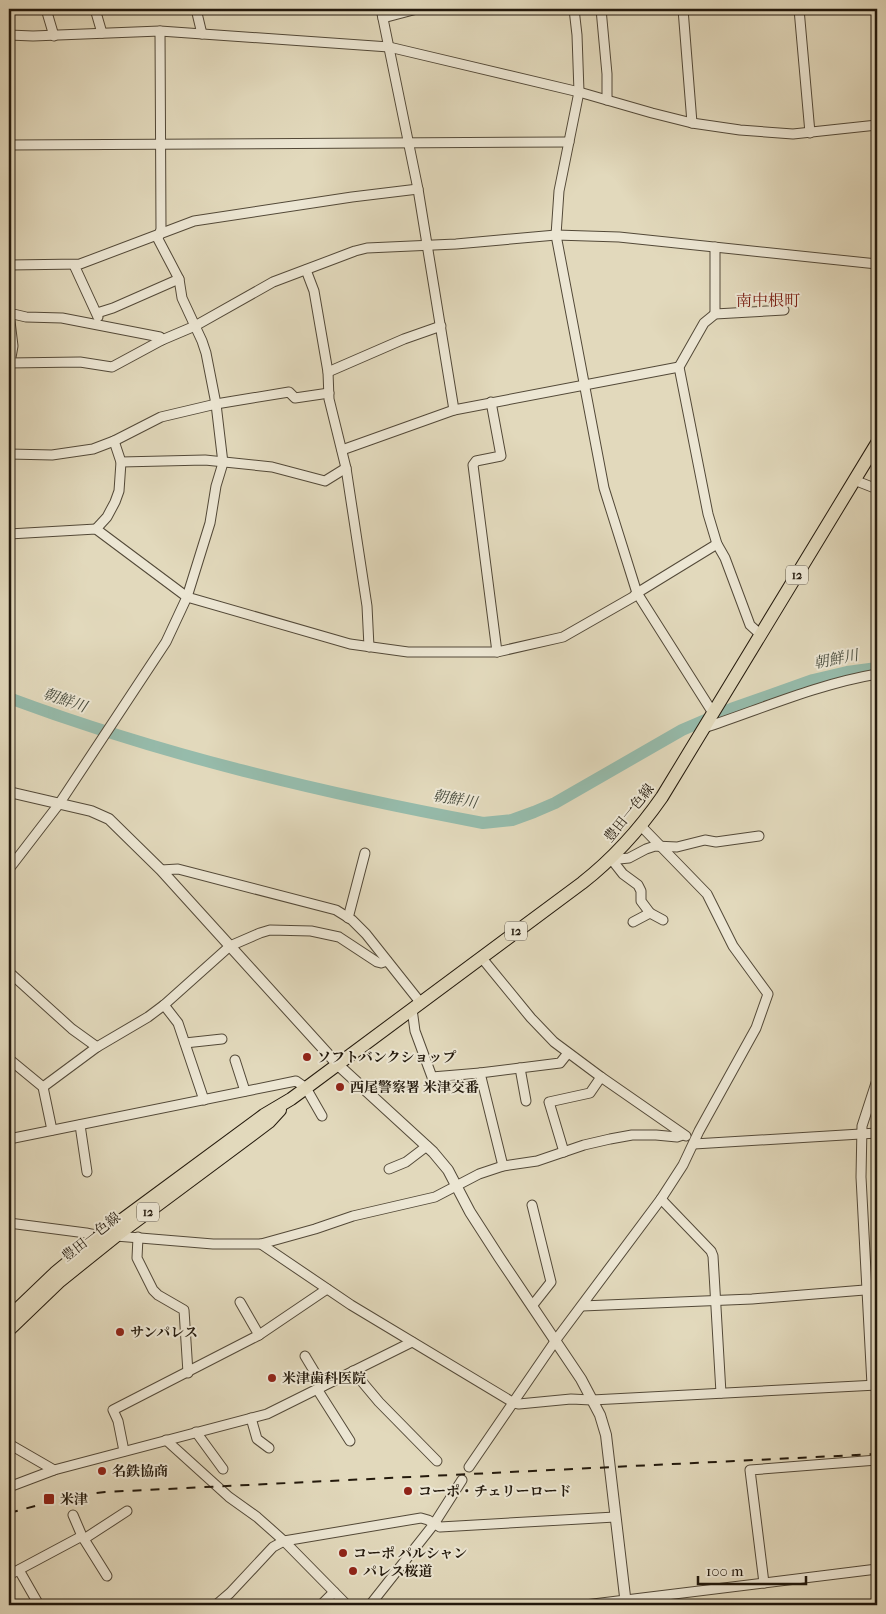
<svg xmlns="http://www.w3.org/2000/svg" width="886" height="1614" viewBox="0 0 886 1614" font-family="'IM FELL French Canon','Noto Serif JP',serif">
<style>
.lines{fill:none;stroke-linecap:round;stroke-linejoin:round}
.river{stroke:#96bbab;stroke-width:12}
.minor-casing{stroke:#534938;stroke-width:11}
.tertiary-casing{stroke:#534938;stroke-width:12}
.primary-casing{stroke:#23190c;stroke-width:14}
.minor{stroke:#ece6d3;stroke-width:9}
.tertiary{stroke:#ece6d3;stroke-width:10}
.primary{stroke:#e2d9bc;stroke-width:12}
.rail{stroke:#23190c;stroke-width:2;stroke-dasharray:9 9;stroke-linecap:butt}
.poi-dot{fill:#8f2418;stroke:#ece6d3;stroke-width:2}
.labels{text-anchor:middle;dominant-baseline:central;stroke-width:4;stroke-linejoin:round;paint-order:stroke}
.shield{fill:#ece6d3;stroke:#5f5648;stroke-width:1}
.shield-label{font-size:12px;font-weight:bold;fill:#23190c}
.street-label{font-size:14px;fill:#23190c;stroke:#ece6d3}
.poi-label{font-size:14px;font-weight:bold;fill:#23190c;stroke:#ece6d3;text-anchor:start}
.water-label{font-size:15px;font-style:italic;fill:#464a3c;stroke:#ece6d3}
.quarter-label{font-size:16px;fill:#7a1f14;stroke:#ece6d3}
</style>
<rect width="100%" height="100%" fill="#e2d9bc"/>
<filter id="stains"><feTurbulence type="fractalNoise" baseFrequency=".004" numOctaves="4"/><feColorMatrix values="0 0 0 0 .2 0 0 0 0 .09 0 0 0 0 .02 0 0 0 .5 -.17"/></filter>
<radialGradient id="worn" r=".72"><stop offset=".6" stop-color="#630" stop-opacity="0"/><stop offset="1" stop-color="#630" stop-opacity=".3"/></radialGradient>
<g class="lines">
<path class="river" d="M9,698C162,755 322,793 483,823L512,820L534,812L555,803L682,730L731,709L813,680L847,672L877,668"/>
<defs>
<g id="minor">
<path d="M46,9L54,36"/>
<path d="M95,9L102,33"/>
<path d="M196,9L202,34"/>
<path d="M381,9L418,189L454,410"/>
<path d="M574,9L577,35L579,92L559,191L556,235L604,488L637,593L713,713"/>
<path d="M601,9L607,74V100"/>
<path d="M683,9L692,123"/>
<path d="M799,9L810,133"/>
<path d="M383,18L417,9"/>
<path d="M9,35L33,36L160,31L389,47L579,92L652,113L692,123L740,130L793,134L877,125"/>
<path d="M9,145L569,142"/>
<path d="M9,265L80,264L194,221L352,197L418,189"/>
<path d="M74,265L98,317"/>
<path d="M9,267V313L13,346L10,363"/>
<path d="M306,270L314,291L328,372L329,399L346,468L367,606L369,647"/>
<path d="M9,313L26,317L62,318L160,337L162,340"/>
<path d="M97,313L113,308L179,279"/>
<path d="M715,314V247"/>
<path d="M9,363L80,362L112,367L162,340L195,326L273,282L355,251L367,248L456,244L556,235L619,237L877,264"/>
<path d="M328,372L404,339L441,326"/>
<path d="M491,402L501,456L476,461L473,465L497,652"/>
<path d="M342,450L454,410L679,367"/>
<path d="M9,454L52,455L93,449L114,441L161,417L216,404L289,392L295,398L329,393"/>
<path d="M121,462L205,460L272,467L325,481L346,468"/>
<path d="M854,480L877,489"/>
<path d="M96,529L107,517L115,502L119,491L121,462L114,441"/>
<path d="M9,534L96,529L187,597L350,644L408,652H497L563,637L633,597L637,593L717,544"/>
<path d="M761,635L750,625L725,558L717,544L708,514L679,367L704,323L715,314L784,310"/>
<path d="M704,728C761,709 818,684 877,674"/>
<path d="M609,860L629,858L646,849L655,846L677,847L705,840L716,842L759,836"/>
<path d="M612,860L623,874L638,885L641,891V901L650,913L633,922"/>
<path d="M9,869L59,804L166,642L187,597L210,523L216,486L223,463L216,404L206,353L202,341L182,298L179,279L158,239L161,229L160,31"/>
<path d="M161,870L178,869L336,910L352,920L366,934L420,1002"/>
<path d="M650,913L663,920"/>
<path d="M348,918L365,853"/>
<path d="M481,957L531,1018L554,1042L601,1077L686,1136"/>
<path d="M9,972L72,1029L97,1047"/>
<path d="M164,1005L178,1023L204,1100"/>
<path d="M412,1009L415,1031L432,1077L480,1073"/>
<path d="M185,1043L222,1039"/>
<path d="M9,1059L43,1087L52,1130"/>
<path d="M235,1060L245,1091"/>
<path d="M520,1068L526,1101"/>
<path d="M43,1087L97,1047L148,1017L164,1005L230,946L260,933L270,930L311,931L339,937L377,962L381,963L387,961"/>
<path d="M80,1125L87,1172"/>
<path d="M9,1139L296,1081L306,1088L322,1116"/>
<path d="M694,1144L877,1133"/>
<path d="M564,1152L549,1102L590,1093L601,1077"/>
<path d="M503,1166L480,1073L560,1063L568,1053"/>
<path d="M389,1169L406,1162L427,1146"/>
<path d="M661,1199L711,1251L713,1256L721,1393"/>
<path d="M532,1205L551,1282L532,1306"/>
<path d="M9,1223L86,1233L100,1236"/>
<path d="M116,1236L213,1244H261L315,1229L353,1216L435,1197L479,1174L503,1166L537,1161L584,1145L610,1139L632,1135H656L677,1137L683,1135"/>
<path d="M138,1237L137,1258L153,1290L158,1295L184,1310L188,1373"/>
<path d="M261,1244L351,1305L514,1403L519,1404L571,1399L592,1400L877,1385"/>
<path d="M240,1302L259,1335"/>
<path d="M582,1306L752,1299L877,1289"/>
<path d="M305,1356L323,1386"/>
<path d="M353,1371L379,1402L437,1461"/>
<path d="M872,1385L861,1177L862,1126L877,1080"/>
<path d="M317,1389L350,1441"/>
<path d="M251,1418L257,1439L269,1448"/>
<path d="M196,1432L223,1469"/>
<path d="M166,1440L229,1497L257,1517L284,1541L347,1605"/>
<path d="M9,1444L54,1470"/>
<path d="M124,1451L118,1421L113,1410L259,1335L327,1289"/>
<path d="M469,1467L558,1337L661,1199L683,1165L699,1131L756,1028L768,994L733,946L707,894L641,826"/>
<path d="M9,1487L54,1470L267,1414L412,1342"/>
<path d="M73,1515L82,1536"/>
<path d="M84,1539L127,1511"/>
<path d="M19,1570L39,1605"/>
<path d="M9,1575L82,1536L107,1576"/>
<path d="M764,1583L750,1470L877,1460"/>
<path d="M216,1605L230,1593L273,1547L284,1541L421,1518L428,1520L440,1527L615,1517"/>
<path d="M321,1605L334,1592"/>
<path d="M370,1605L434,1524L462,1480"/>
<path d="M585,1605L877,1569"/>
</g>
<path id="tertiary" d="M9,792L91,811L109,819L161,870L337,1064L433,1152L448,1170L470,1212L499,1257L581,1379L600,1415L606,1435L626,1605"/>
<g id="primary">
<path d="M9,1317L55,1273L100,1236L264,1115L291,1099L306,1088L582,883C614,858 639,830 662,797L877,443"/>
<path d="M9,1330L60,1281L116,1236L269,1122L280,1110"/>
</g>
</defs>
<use href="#minor" class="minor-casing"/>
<use href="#tertiary" class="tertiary-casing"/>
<use href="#primary" class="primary-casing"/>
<use href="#minor" class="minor"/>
<use href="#tertiary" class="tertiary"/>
<use href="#primary" class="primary"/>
<path class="rail" d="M9,1513L73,1496L105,1492L877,1454"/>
</g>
<g class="poi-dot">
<circle cx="307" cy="1057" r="5"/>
<circle cx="340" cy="1087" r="5"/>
<circle cx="120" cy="1332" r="5"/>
<circle cx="272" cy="1378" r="5"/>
<circle cx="102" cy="1471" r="5"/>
<circle cx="408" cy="1491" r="5"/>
<rect x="43" y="1493" width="12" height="12" rx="2.5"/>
<circle cx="343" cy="1553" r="5"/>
<circle cx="353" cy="1571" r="5"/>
</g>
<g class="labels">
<g class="shield">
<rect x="786" y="565.5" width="22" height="19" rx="4"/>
<rect x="505" y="921.5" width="22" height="19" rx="4"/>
<rect x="137" y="1202.5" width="22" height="19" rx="4"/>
</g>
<g class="shield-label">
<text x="797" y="575">12</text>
<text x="516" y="931">12</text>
<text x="148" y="1212">12</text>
</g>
<g class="street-label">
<text transform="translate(629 813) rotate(-51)">豊田一色線</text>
<text transform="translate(91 1237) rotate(-38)">豊田一色線</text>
</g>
<g class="poi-label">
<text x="317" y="1057">ソフトバンクショップ</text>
<text x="350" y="1087">西尾警察署 米津交番</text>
<text x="130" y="1332">サンパレス</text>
<text x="282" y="1378">米津歯科医院</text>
<text x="112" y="1471">名鉄協商</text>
<text x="418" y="1491">コーポ・チェリーロード</text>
<text x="60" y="1499">米津</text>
<text x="353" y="1553">コーポ パルシャン</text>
<text x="363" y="1571">パレス桜道</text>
</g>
<g class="water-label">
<text transform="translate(836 659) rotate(-11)">朝鮮川</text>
<text transform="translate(65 700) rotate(19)">朝鮮川</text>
<text transform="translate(455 799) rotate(10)">朝鮮川</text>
</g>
<g class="quarter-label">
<text x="768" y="300">南中根町</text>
</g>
</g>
<rect width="886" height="1614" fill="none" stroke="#e2d9bc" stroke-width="30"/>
<rect x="10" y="10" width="866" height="1594" fill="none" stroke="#23190c" stroke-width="2.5"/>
<rect x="15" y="15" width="856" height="1584" fill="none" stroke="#23190c"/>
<path d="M698 1576v8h108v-8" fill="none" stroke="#23190c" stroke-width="2.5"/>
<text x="706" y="1576" font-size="15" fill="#23190c" stroke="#ece6d3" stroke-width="4" paint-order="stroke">100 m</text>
<rect width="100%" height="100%" filter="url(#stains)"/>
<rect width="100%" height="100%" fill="url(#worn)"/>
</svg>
